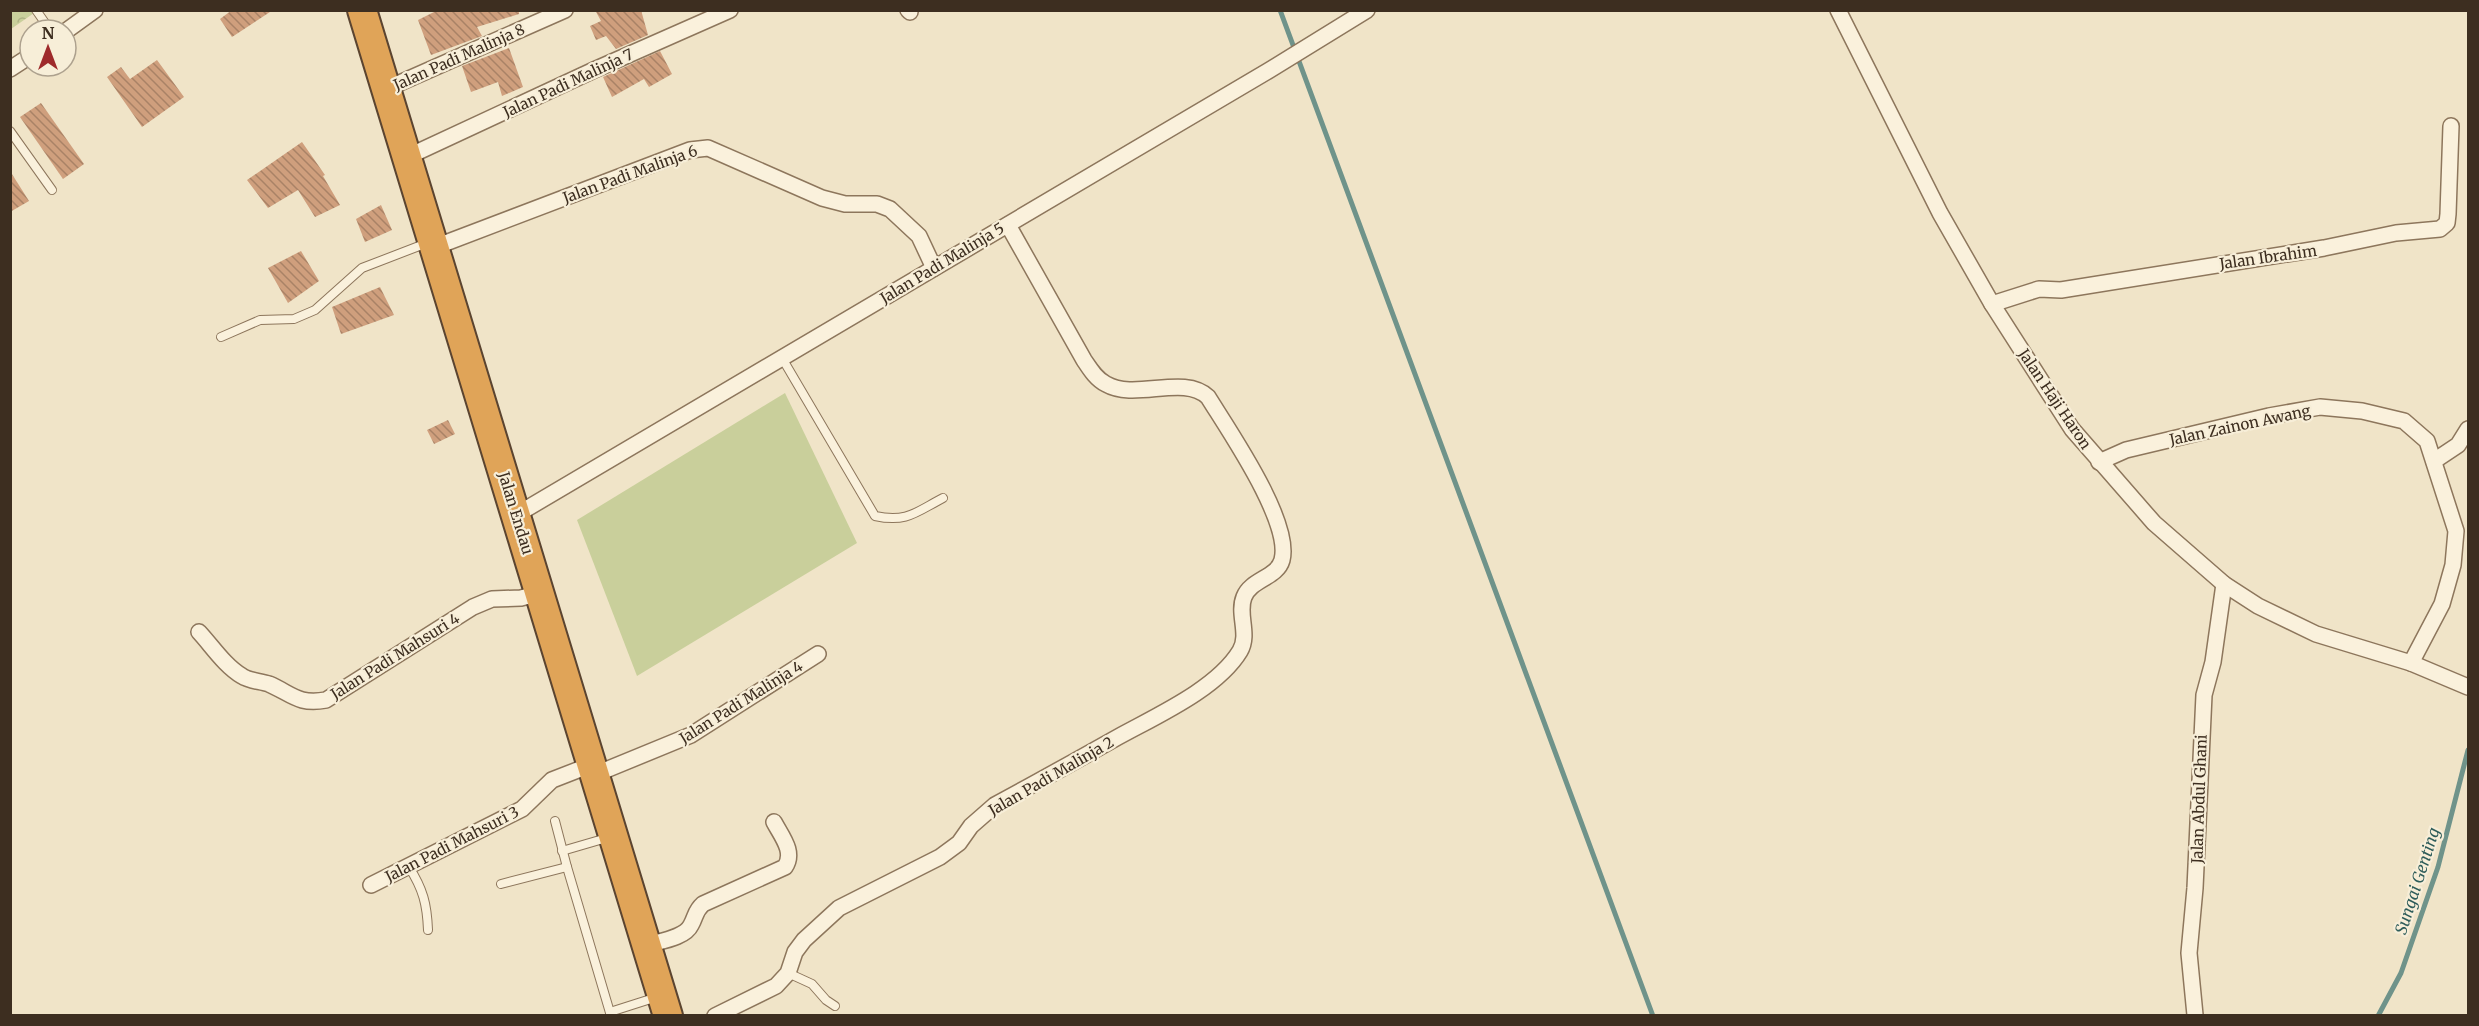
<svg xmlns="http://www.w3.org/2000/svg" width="2479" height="1026" viewBox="0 0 2479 1026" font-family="Merriweather,serif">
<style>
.park{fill:url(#park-crowns)}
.pitch{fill:#c9cf9b}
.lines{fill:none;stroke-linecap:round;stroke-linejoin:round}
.stream{stroke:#6f938a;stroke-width:5}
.building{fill:url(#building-back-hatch)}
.lane-casing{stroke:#8d765c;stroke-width:10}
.street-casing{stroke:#8d765c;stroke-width:18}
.highway-casing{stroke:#5b4430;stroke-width:32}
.lane{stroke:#faf1dc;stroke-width:8}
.street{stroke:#faf1dc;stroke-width:15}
.highway{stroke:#e0a458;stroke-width:28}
.labels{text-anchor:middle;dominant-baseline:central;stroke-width:4.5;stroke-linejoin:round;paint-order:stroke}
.street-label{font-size:15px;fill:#3d2e20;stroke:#f7eed8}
.water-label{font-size:16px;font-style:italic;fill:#2f5d5a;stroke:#f7eed8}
</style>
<defs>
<pattern id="park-crowns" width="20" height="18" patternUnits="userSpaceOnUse" patternTransform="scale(1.5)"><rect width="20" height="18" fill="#c9cf9b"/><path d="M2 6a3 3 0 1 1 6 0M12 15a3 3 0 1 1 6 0" fill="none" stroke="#aeb285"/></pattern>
<pattern id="building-back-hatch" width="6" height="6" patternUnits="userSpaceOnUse" patternTransform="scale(1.5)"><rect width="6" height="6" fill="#cf9f7d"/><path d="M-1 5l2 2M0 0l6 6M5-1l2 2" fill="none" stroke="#a98266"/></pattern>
</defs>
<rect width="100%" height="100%" fill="#f0e4c8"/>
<path class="park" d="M11,11H37L11,29Z"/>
<path class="pitch" d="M785,393L857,543L637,676L577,520Z"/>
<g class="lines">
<g class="stream">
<path d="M1280,10L1653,1016"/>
<path d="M2378,1016L2401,973L2438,867L2468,750"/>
</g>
</g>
<g class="building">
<path d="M232,10H273L232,37L220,19Z"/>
<path d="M438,10H519V14L477,27L482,36L431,55L418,20Z"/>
<path d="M595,10H641L648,35L616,49L606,36L596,40L590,26L601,21Z"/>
<path d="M509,48L523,87L502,96L498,82L471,92L462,66Z"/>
<path d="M660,51L672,74L649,87L644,79L612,97L603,77Z"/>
<path d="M157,60L184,97L142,127L107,77L121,67L130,79Z"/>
<path d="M41,103L84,164L63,179L20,117Z"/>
<path d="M302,142L325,175L323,176L340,205L315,217L298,190L268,208L247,180Z"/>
<path d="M10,171L29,201L10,212Z"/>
<path d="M381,205L392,230L365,242L356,219Z"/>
<path d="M301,251L319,281L288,303L268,268Z"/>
<path d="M380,287L394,315L341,334L332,307Z"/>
<path d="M448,420L455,434L434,444L427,430Z"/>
</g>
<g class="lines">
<defs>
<g id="lane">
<path d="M36,10L50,30"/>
<path d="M10,131L52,190"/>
<path d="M221,337L260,320L294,319L315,310L362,268L427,243"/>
<path d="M782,358L875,516C907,523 916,512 943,498"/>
<path d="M562,851L610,837"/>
<path d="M409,867C423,889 427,904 428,930"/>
<path d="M567,867L611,1016"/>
<path d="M501,884L567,867L555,821"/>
<path d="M788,973L812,984L826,1000L835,1006"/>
<path d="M610,1012L657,997"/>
</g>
<g id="street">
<path d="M908,10L910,12"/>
<path d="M1838,10L1940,213L1992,304L2072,429L2154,523L2224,584L2258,606L2316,634L2411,663L2468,687"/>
<path d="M66,31L95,10"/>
<path d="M10,69L30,56"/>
<path d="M386,89L565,10"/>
<path d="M407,157L594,70L730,10"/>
<path d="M435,247L690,150L708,148L822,198L845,204H877L890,209L919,236L934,268"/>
<path d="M1992,304L2039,289L2061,290L2324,248L2396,233L2440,229L2447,223L2448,214L2451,126"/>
<path d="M2434,461L2458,445L2468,429"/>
<path d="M2099,462L2126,450L2269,416L2320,407L2362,411L2404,421L2427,441L2456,531L2453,565L2442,604L2411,663"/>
<path d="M516,515L1268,71L1367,10"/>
<path d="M199,632C212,646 225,666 242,676C249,681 260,681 269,684C292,694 298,705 326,700L473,607L492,599L521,598L540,593"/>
<path d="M596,774L691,735L818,654"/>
<path d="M371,885L522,809L552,780L593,764"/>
<path d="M647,945C660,941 685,938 691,925C696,916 695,911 703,904L785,867C795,852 782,837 774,822"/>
<path d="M2195,1015L2189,953L2195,888L2204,695L2213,662L2224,584"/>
<path d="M715,1016L776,986L788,973L795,952L804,940L839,908L940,857L959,843L971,826L995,805C1036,783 1077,760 1118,737C1156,716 1217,689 1240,651C1250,634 1237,614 1244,597C1251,579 1277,578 1282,560C1292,522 1229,431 1208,397C1184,374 1135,401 1106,384C1096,379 1090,369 1084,360L1008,225"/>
</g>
<path id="highway" d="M362,10L668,1016"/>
</defs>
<use href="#lane" class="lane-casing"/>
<use href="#street" class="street-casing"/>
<use href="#highway" class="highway-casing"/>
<use href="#lane" class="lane"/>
<use href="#street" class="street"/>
<use href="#highway" class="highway"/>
</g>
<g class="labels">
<g class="street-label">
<text transform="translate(459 57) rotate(-24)">Jalan Padi Malinja 8</text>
<text transform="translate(568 83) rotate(-25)">Jalan Padi Malinja 7</text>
<text transform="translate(630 174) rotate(-20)">Jalan Padi Malinja 6</text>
<text transform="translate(2268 257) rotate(-8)">Jalan Ibrahim</text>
<text transform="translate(942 263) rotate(-31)">Jalan Padi Malinja 5</text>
<text transform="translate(2055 399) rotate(56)">Jalan Haji Haron</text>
<text transform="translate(2240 425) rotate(-12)">Jalan Zainon Awang</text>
<text transform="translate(516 513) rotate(73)">Jalan Endau</text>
<text transform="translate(395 656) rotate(-32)">Jalan Padi Mahsuri 4</text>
<text transform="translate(741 702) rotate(-32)">Jalan Padi Malinja 4</text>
<text transform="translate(1051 776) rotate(-30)">Jalan Padi Malinja 2</text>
<text transform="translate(2199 799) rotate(-88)">Jalan Abdul Ghani</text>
<text transform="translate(452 844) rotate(-27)">Jalan Padi Mahsuri 3</text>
</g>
<g class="water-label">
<text transform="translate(2417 881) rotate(-72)">Sungai Genting</text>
</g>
</g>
<rect width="2479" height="1026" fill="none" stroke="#3d2e20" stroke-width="24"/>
<g transform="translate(48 48)"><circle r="28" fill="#f7eed8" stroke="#ada18e" stroke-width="1.5"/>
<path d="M0-4.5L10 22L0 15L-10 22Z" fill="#9e2a2b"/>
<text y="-9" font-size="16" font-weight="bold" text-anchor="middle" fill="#3d2e20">N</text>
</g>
</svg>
